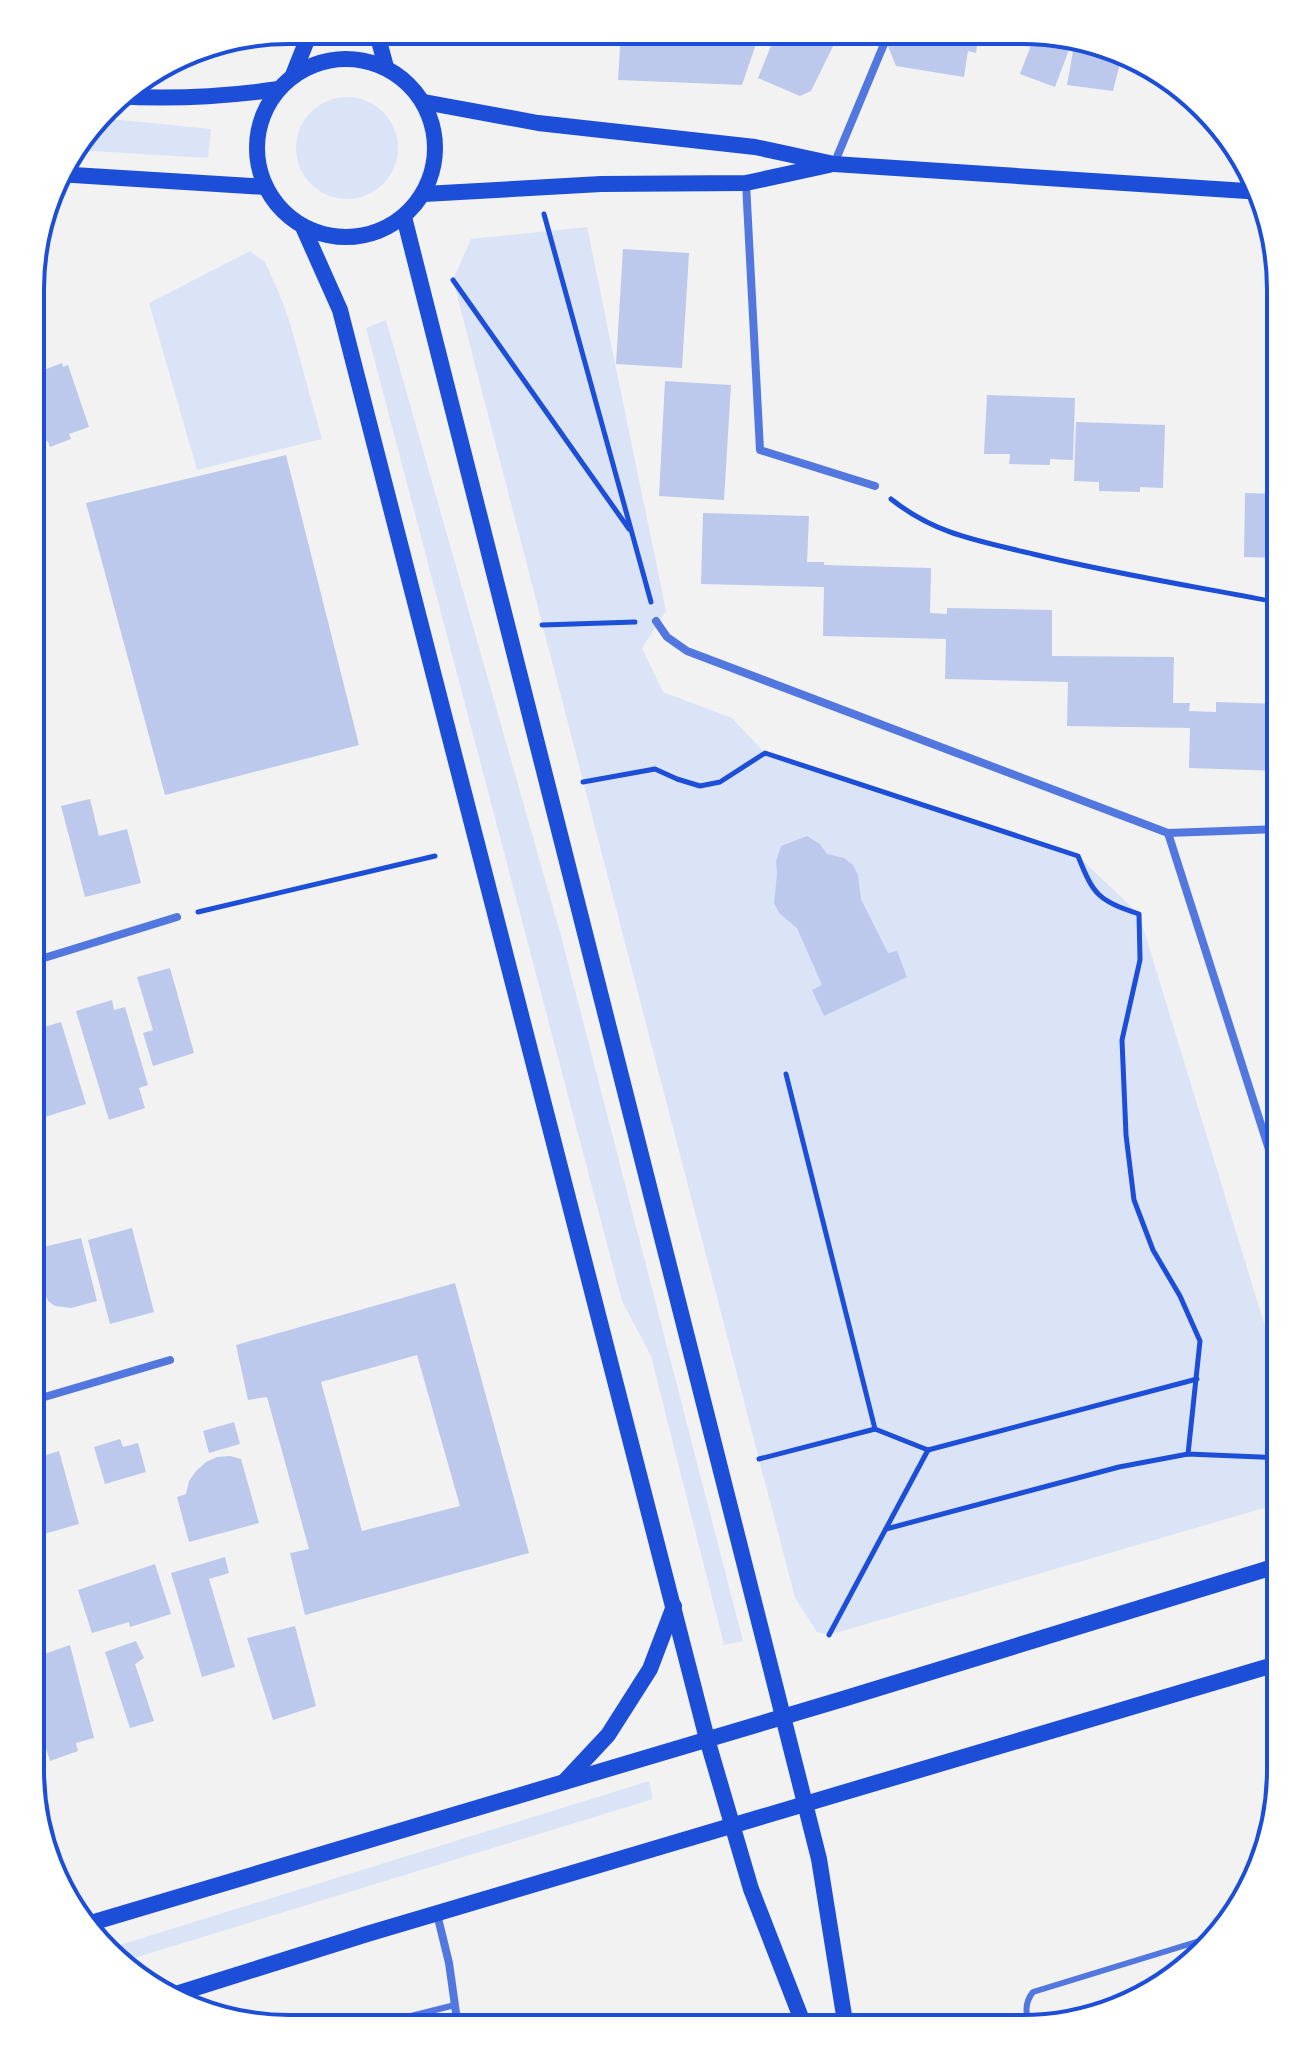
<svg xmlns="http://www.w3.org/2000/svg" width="1311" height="2059" viewBox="0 0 1311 2059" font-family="'Archivo Narrow',sans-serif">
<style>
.green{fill:#dbe4f7}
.building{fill:#bdc9ec;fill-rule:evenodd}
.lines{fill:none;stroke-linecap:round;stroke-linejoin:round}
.path{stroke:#1d4ed8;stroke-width:5}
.service{stroke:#5277de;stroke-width:6}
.minor{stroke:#5277de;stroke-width:8}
.secondary{stroke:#1d4ed8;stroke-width:16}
.rim{fill:none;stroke:#1d4ed8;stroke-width:4}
</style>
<rect width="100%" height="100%" fill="#f2f2f2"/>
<g class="green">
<circle cx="347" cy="148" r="51"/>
<path d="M100,118L211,129L208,158L75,150Z"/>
<path d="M587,227L666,611L642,648L663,692L732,718L765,753L1078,856L1139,914L1281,1379V1503L829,1635L817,1632L795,1598L453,280L471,239Z"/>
<path d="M250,251L265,262L279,293L290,323L322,439L197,470L149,303Z"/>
<path d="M386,320L560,932L743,1641L724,1645L651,1356L622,1301L366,328Z"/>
<path d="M649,1781L653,1799L121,1962L110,1948Z"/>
</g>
<g class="building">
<path d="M621,31H752L760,32L742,85L618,80Z"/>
<path d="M777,31L840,32L811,91L800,96L758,78Z"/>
<path d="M890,32H979L976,53L968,51L964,77L896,66L886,41Z"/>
<path d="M1036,32H1057L1073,39L1055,87L1020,74Z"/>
<path d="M1075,40L1121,59L1113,91L1067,85Z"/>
<path d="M623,249L689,253L682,368L616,364Z"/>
<path d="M62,363L63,367L68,365L89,427L69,434L71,439L50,447L48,441L32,446V378L42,374L41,371Z"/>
<path d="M665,381L731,385L724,500L659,496Z"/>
<path d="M987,395L1075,398L1073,460L1050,459V465L1009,464L1010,454H984Z"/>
<path d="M1076,422L1165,425L1163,488L1140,487V492L1099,491V482L1074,481Z"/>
<path d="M286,455L359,745L165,795L86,503Z"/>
<path d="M1245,493L1281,494V558L1244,557Z"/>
<path d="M703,513L809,516L807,562H824V565L931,568L930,613L947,614V608L1052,610V656L1174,657L1173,703H1190L1189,711L1216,712V702L1281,704V771L1189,768L1190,728L1067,726L1068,682L945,679L946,639L823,636L824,587L701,584Z"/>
<path d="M90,799L99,836L127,829L141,883L85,897L61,806Z"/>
<path d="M807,836L820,844L827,854L844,858L853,865L858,875L861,899L888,953L897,951L907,977L824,1016L812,990L822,985L797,928L780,914L774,903L777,875L776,861L781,846Z"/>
<path d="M170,968L194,1053L153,1066L143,1033L153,1030L137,977Z"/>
<path d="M112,1000L114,1010L125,1007L148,1085L139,1088L145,1108L109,1120L76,1011Z"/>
<path d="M61,1022L86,1104L45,1117L31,1071V1031Z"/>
<path d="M132,1228L154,1312L110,1324L88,1240Z"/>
<path d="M81,1238L97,1301L71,1308L55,1306L48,1301L40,1280L37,1281L31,1250Z"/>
<path d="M31,1279L44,1326L38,1328L40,1336L31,1339Z"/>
<path d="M455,1283L529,1553L305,1615L290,1553L309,1549L267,1397L248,1400L236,1345ZM417,1355L460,1506L362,1531L321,1382Z"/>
<path d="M234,1422L240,1444L209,1453L203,1431Z"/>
<path d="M120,1439L123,1447L138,1443L146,1472L105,1484L94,1447Z"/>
<path d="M59,1451L79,1524L30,1538V1460Z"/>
<path d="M230,1456L241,1459L259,1523L189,1542L177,1497L186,1494L189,1481L196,1471L206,1462L217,1457Z"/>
<path d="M225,1557L229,1573L209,1579L235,1667L202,1677L171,1573Z"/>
<path d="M155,1564L171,1614L130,1627L129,1622L92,1633L78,1590Z"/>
<path d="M295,1626L316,1706L273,1720L247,1638Z"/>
<path d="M136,1641L144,1658L135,1664L154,1721L130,1728L105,1652Z"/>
<path d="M70,1645L94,1738L76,1743L78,1751L50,1761L30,1699V1659Z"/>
</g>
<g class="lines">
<g class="path">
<path d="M544,214L651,602"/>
<path d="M453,280L629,529"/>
<path d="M891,499C936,535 980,541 1033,554C1115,574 1198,587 1281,603"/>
<path d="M542,625L635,622"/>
<path d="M583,782L655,769L677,779L700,786L720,782L765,753L1078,856C1094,896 1098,900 1139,914L1140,960L1122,1040L1126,1135L1134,1200L1153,1250L1180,1296L1200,1341L1188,1454"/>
<path d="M198,912L435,856"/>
<path d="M786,1074L875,1429"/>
<path d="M759,1459L875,1429L928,1450L1197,1379"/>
<path d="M886,1529L1119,1467L1188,1454L1281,1458"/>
<path d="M829,1635L928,1450"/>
</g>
<g class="service">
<path d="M367,2027L455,2005"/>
<path d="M1029,2028C1026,2014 1024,2003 1033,1992L1219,1935"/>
</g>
<g class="minor">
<path d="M834,164L889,32"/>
<path d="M746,183L760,450L875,486"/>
<path d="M656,621L667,637L687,651L1168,833L1281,1187"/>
<path d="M1168,833L1281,829"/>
<path d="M31,962L177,917"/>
<path d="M31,1401L170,1360"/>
<path d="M437,1914L449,1963L458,2027"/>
</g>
<g class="secondary">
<path d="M376,30L386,67"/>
<circle cx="346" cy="148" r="89"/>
<path d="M293,75L311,30"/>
<path d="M116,96C173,100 222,97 279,89"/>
<path d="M424,102L538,123L755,147L834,164L1262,192"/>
<path d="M57,174L266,187"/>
<path d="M424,194L601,184L746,183L829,165"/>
<path d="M404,217L819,1859L846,2028"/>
<path d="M303,227L340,310L707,1739L751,1889L805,2028"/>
<path d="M564,1782L608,1735L650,1669L674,1606"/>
<path d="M91,1923L843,1699L1280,1565"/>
<path d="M176,1994L367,1934L1280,1663"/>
</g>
</g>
<path d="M0 0H1311V2059H0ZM289 44H1022A245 245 0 0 1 1267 289V1770A245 245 0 0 1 1022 2015H289A245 245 0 0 1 44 1770V289A245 245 0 0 1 289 44Z" fill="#fff" fill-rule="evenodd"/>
<path class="rim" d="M289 44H1022A245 245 0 0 1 1267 289V1770A245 245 0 0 1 1022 2015H289A245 245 0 0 1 44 1770V289A245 245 0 0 1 289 44Z"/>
</svg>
